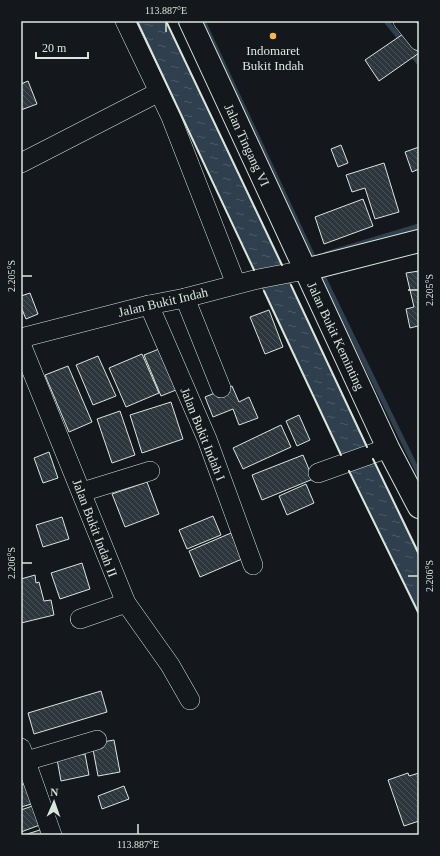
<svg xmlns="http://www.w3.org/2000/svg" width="440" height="856" viewBox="0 0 440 856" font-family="'Times New Roman',serif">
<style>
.water{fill:url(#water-ripples);stroke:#939e99}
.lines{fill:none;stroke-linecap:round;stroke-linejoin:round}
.stream{stroke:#2f3f4d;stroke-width:5}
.building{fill:url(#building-back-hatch);stroke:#d8e6dc}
.minor-casing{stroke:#d8e6dc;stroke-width:20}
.major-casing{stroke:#d8e6dc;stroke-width:24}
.minor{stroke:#14181c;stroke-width:19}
.major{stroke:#14181c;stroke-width:22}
.wall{stroke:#d8e6dc;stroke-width:2}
.ticks{fill:none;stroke:#d8e6dc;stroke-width:1.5}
.poi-dot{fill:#ffb74d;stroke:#14181c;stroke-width:1.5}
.labels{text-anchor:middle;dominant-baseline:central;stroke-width:3;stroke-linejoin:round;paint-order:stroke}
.poi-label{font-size:13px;fill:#d8e6dc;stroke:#14181c}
.street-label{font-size:13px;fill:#d8e6dc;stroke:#14181c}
.neatline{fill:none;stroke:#d8e6dc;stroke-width:1.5}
.ticks-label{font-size:10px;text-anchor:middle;fill:#d8e6dc}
</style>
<defs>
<pattern id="water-ripples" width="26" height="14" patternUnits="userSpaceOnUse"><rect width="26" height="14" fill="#2f3f4d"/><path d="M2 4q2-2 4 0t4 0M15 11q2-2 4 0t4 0" fill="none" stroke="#4c5b66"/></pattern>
<pattern id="building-back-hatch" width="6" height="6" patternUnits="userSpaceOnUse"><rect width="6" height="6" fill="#2c363c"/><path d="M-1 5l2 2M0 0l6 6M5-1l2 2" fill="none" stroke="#4a5358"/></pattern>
</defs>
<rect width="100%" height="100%" fill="#14181c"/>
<path class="water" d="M137,21H166L419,556V614L341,455Z"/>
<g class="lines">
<g class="stream">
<path d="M203,21L316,263"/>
<path d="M386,21L403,42"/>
<path d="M416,21L419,25"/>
<path d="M410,52L419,63"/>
<path d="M326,254L419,226"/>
<path d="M321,272L419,474"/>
</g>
</g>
<g class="building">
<path d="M406,32L419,53L379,81L365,60Z"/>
<path d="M28,81L37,104L21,110V84Z"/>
<path d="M341,145L348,163L338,167L331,149Z"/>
<path d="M419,147V169L412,172L405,152Z"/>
<path d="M384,163L399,212L375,219L365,188L352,192L346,175Z"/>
<path d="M363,199L373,226L324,244L315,217Z"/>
<path d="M419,271V330L418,326L410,328L406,309L414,307L406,273Z"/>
<path d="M30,293L38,314L26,319L21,307V296Z"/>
<path d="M269,310L283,347L265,354L250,317Z"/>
<path d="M164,347L181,388L161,396L144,355Z"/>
<path d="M142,354L159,393L126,407L109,368Z"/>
<path d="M98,356L116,396L93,405L76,365Z"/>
<path d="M68,366L92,422L69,432L45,375Z"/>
<path d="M232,386L239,402L249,397L258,418L239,425L233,409L213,417L205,397Z"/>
<path d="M171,402L183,439L142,453L130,415Z"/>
<path d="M120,411L135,455L112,463L97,419Z"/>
<path d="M299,415L310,440L297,446L286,421Z"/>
<path d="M281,425L291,447L243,469L233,448Z"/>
<path d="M49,452L58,478L43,483L34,458Z"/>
<path d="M303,455L313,479L262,500L252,475Z"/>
<path d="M147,482L159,514L125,527L112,494Z"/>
<path d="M306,484L314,503L287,515L279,496Z"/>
<path d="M213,516L221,535L187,549L179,530Z"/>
<path d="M62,517L69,539L43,547L36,525Z"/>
<path d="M231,533L242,559L200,577L189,551Z"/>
<path d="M82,563L90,589L60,599L51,573Z"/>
<path d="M35,575L36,583L39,582L44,601L51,600L54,615L21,623V579Z"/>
<path d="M101,691L107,712L34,734L28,713Z"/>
<path d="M114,740L120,772L98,776L92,744Z"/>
<path d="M85,754L89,775L61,781L57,759Z"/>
<path d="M408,773L409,776L419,773V821L404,826L388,780Z"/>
<path d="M27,782L35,803L21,807V785Z"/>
<path d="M124,786L129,799L102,809L98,796Z"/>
<path d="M38,804L45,823L21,832V810Z"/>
<path d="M43,829L45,835H24Z"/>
</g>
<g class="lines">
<defs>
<g id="minor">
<path d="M125,21L171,117L236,284"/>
<path d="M403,21L419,41"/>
<path d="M21,163L159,92"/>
<path d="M185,298L221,388"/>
<path d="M149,305L207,439L253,565"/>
<path d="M21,338L149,305L185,298L258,279L305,270"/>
<path d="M21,344L126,603L170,665L190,700"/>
<path d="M318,473L388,448"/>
<path d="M82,492L150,471"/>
<path d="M80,619L126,603"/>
<path d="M21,748L52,835"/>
<path d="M26,761L97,740"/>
</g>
<g id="major">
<path d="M190,21L388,448L419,507"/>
<path d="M305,270L419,241"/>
</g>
</defs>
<use href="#minor" class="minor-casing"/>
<use href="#major" class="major-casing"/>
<use href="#minor" class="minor"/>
<use href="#major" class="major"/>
<g class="wall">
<path d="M137,21L254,270"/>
<path d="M166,21L282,265"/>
<path d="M291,285L367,447"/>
<path d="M264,291L341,455"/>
<path d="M373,459L419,554"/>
<path d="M349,471L419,614"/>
</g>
</g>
<path class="ticks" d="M166,32V22M22,276H32M408,290H418M22,563H32M408,576H418M138,834V824"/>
<circle class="poi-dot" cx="273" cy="36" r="4"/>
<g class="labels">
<g class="poi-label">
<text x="273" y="50">Indomaret<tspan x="273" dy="15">Bukit Indah</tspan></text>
</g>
<g class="street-label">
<text transform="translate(247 145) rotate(65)">Jalan Tingang VI</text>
<text transform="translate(163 302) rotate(-13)">Jalan Bukit Indah</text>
<text transform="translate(336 336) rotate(65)">Jalan Bukit Keminting</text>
<text transform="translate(203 434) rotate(68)">Jalan Bukit Indah I</text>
<text transform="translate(95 528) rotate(69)">Jalan Bukit Indah II</text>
</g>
</g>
<rect width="440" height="856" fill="none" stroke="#14181c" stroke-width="44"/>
<g transform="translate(54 802) rotate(2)" stroke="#14181c" stroke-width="3" paint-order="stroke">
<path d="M0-3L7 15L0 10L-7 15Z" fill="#d8e6dc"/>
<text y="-6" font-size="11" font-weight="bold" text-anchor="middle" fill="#d8e6dc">N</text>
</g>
<path d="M36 52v6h52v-6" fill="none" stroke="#d8e6dc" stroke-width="2"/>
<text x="42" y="52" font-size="12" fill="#d8e6dc" stroke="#14181c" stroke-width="3" paint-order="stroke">20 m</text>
<rect x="22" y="22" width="396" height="812" class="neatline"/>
<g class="ticks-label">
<text x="166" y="14">113.887°E</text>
<text transform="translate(11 276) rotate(-90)" y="4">2.205°S</text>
<text transform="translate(429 290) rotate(-90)" y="4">2.205°S</text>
<text transform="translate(11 563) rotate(-90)" y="4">2.206°S</text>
<text transform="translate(429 576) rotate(-90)" y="4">2.206°S</text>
<text x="138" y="848">113.887°E</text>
</g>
</svg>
